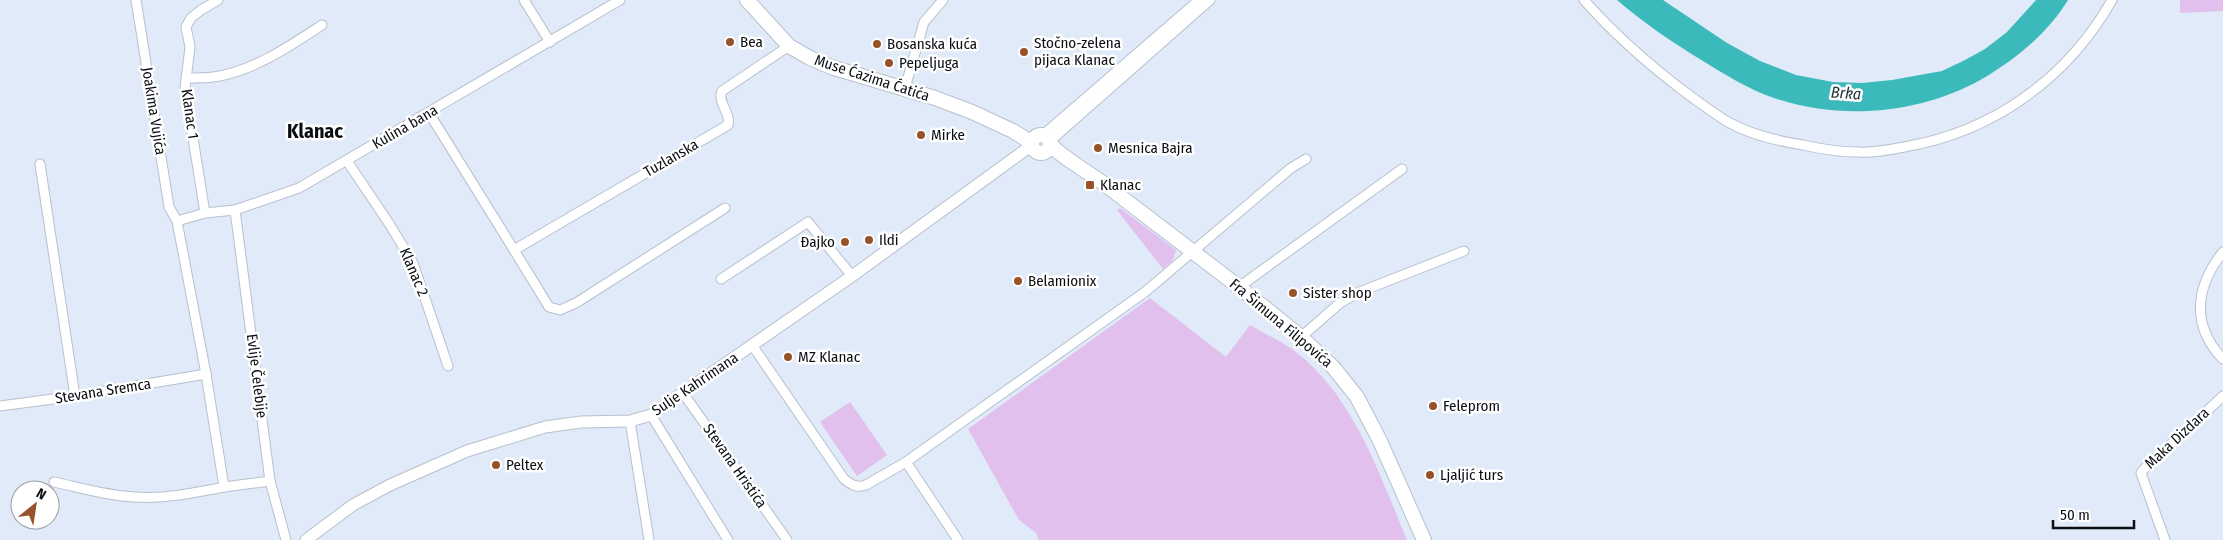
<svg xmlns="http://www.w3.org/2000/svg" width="2223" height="540" viewBox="0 0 2223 540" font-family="'Fira Sans Condensed',sans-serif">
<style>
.green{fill:#e2c0ee}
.water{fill:#3cb9ba}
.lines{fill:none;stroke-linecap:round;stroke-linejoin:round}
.minor-casing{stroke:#b7c0ce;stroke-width:11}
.tertiary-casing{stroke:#b7c0ce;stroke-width:13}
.secondary-casing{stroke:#b7c0ce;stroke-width:16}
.minor{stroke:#fff;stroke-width:9}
.tertiary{stroke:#fff;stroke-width:11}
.secondary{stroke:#fff;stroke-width:14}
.poi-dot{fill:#985228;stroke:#fff;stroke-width:2}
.labels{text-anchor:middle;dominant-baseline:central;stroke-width:5;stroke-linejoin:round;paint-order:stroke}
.poi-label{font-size:15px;fill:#0a0d12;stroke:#fff;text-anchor:start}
.street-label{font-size:15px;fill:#0a0d12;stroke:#fff}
.water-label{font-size:16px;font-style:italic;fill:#1e3333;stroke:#fff}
.district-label{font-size:20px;font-weight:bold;fill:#0a0d12;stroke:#fff}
</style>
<rect width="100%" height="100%" fill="#e0eaf8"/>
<g class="green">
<path d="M2180,0H2223V11L2180,13Z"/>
<path d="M1120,208L1176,250L1173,260L1163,269L1117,210Z"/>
<path d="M1150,298L1226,357L1250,325C1265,334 1283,342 1296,352C1355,398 1379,474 1407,540H1039L1036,533L1019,520L968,429Z"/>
<path d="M850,402L887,455L857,476L820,422Z"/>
</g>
<path class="water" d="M1617,0H1663L1727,43L1760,61L1796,75L1833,82L1862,83L1892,80L1942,71L1965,60L1985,49L2007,32L2036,0H2068C2048,33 2016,59 1982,79C1920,114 1841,121 1774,98C1748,89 1726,75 1703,61C1672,42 1645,24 1617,0Z"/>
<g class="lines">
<defs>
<g id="minor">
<path d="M524,0L550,42"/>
<path d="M1584,0C1613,33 1646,62 1681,89C1696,100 1711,112 1728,122C1751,135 1777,141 1803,145C1821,149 1840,152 1859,152C1873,153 1889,150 1904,147C1993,132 2067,79 2112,0"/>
<path d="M186,78C195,78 205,78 213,77C252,72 290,46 322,25"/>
<path d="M905,88L924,22L943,0"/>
<path d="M429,113L514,250"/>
<path d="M1043,135L1199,0"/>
<path d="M1050,141L1210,0"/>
<path d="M347,161L390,225L413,263L448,366"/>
<path d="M40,164L75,396"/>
<path d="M725,208L576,303L560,310L549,307L514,250L728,125C731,112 717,103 722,91L789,46"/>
<path d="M235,210L270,481L286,540"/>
<path d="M205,213L185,88L190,47L186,27L191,18L201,10L218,0"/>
<path d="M177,221L205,213L235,210L299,188L620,0"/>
<path d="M2223,252C2195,287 2191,326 2223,359"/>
<path d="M721,279L808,222L852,276"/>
<path d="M1239,287L1402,169"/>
<path d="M1301,337L1340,303L1357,293L1464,251"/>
<path d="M752,345L844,479C852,485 856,488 866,485L906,462L1145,292L1291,168L1306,159"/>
<path d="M683,393L787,540"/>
<path d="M0,406L75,396L206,374"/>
<path d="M651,415L728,540"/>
<path d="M630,421L649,540"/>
<path d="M906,462L958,540"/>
<path d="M54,482C81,488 108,496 135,497C165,499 194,493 224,487L206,374L177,221L169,207L136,0"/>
<path d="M224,487L270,481"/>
<path d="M2165,540L2141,473L2143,470L2223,396"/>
</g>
<path id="tertiary" d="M306,540L353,505L390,485L467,451L545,427L581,422L630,421L651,415L852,276L1032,145"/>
<g id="secondary">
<path d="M747,0L789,46L810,58L831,67L935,98L972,112L1013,131L1032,143"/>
<circle cx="1041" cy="144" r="9"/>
<path d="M1050,143L1057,151L1072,162L1103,183L1239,287L1301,337L1333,367L1357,397L1380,441L1424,540"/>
</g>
</defs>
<use href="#minor" class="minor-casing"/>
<use href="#tertiary" class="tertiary-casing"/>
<use href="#secondary" class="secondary-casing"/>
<use href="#minor" class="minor"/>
<use href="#tertiary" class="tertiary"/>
<use href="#secondary" class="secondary"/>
</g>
<g class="poi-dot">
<circle cx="730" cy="42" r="5"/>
<circle cx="877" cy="44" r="5"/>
<circle cx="1024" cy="52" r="5"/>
<circle cx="889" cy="63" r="5"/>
<circle cx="921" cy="135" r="5"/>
<circle cx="1098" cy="148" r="5"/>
<rect x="1085" y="180" width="10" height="10" rx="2.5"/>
<circle cx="869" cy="240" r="5"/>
<circle cx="845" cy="242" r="5"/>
<circle cx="1018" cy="281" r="5"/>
<circle cx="1293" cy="293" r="5"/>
<circle cx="788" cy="357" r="5"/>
<circle cx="1433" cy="406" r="5"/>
<circle cx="496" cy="465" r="5"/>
<circle cx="1430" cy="475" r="5"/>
</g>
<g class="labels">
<g class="poi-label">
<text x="740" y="42">Bea</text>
<text x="1034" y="43">Stočno-zelena<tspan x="1034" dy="17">pijaca Klanac</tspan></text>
<text x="887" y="44">Bosanska kuća</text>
<text x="899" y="63">Pepeljuga</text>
<text x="931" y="135">Mirke</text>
<text x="1108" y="148">Mesnica Bajra</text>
<text x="1100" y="185">Klanac</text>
<text x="879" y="240">Ildi</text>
<text x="835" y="242" text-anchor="end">Đajko</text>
<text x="1028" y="281">Belamionix</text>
<text x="1303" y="293">Sister shop</text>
<text x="798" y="357">MZ Klanac</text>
<text x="1443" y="406">Feleprom</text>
<text x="506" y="465">Peltex</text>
<text x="1440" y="475">Ljaljić turs</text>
</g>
<g class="street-label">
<text transform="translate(872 78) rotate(18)">Muse Ćazima Ćatića</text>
<text transform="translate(154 111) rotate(81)">Joakima Vujića</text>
<text transform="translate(190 114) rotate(82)">Klanac 1</text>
<text transform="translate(405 127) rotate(-30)">Kulina bana</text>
<text transform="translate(671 158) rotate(-30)">Tuzlanska</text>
<text transform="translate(414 272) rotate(67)">Klanac 2</text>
<text transform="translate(1281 323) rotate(40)">Fra Šimuna Filipovića</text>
<text transform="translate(257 376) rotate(83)">Evlije Čelebije</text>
<text transform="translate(695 384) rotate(-34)">Sulje Kahrimana</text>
<text transform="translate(103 391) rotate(-9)">Stevana Sremca</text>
<text transform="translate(2177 438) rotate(-43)">Maka Dizdara</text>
<text transform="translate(735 466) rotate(55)">Stevana Hristića</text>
</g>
<g class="water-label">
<text transform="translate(1846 93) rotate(4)">Brka</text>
</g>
<g class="district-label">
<text x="315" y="131">Klanac</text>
</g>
</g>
<g transform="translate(35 505) rotate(30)"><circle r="24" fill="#ffffff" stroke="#9d9ea0"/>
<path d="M0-4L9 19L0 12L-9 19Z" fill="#985228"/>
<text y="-8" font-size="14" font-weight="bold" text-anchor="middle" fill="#0a0d12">N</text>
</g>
<path d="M2053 520v8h81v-8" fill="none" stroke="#0a0d12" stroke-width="2.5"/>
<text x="2060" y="520" font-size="15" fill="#0a0d12" stroke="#ffffff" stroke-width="4" paint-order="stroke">50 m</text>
</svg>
